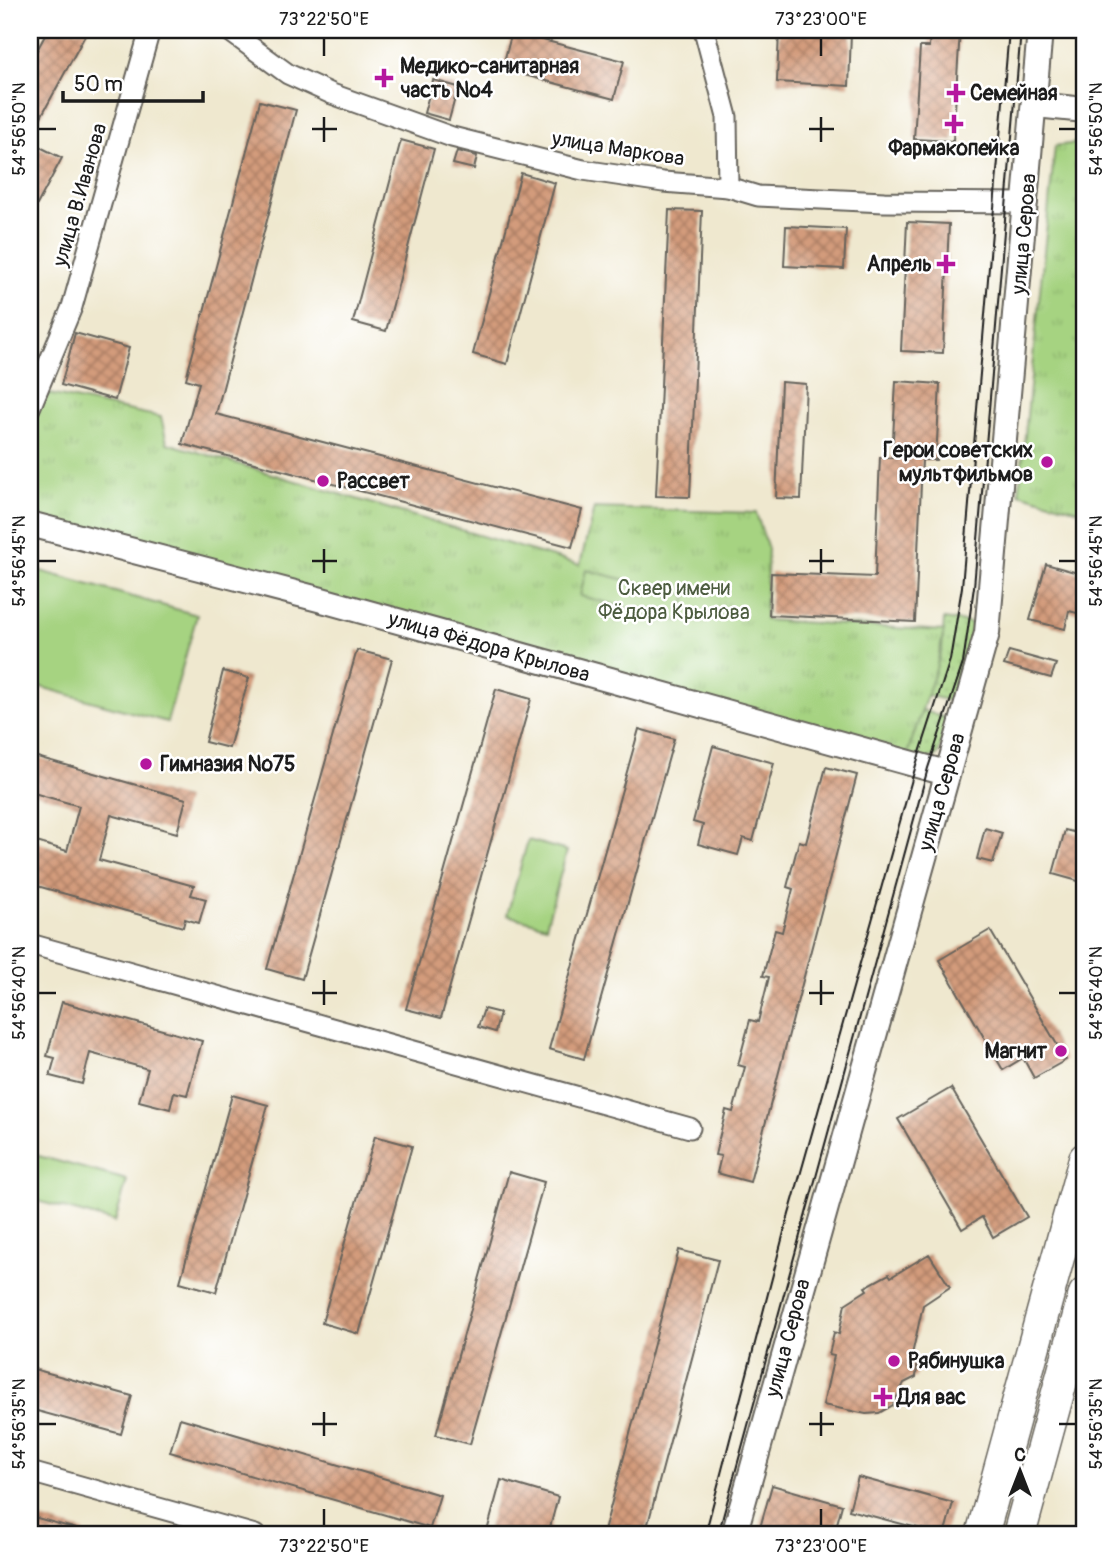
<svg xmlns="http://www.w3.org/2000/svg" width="1115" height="1565" viewBox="0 0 1115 1565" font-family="Pangolin,sans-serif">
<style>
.grass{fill:url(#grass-dots);stroke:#61784e;stroke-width:2}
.park{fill:url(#park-tufts);stroke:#61784e;stroke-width:2}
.garden{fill:#a6d381;stroke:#61784e;stroke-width:2}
.building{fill:url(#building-cross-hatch)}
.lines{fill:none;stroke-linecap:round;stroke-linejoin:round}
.minor-casing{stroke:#66635b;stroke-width:23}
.tertiary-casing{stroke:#66635b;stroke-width:28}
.primary-casing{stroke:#66635b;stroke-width:35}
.minor{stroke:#fff;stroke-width:19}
.tertiary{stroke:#fff;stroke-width:24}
.primary{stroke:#fff;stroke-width:32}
.tram{stroke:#1c1c1c;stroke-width:2}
.ticks{fill:none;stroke:#1c1c1c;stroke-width:2.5}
.poi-dot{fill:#b5179e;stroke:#fff;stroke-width:2.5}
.labels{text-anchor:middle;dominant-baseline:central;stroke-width:5;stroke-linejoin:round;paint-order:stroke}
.poi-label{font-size:21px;font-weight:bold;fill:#1c1c1c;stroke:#fff;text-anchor:start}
.street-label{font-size:21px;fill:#1c1c1c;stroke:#fff}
.park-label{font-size:21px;fill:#4c5c3f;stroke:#fff}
.neatline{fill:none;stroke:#1c1c1c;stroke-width:2.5}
.ticks-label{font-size:18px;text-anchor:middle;fill:#1c1c1c}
</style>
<defs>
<pattern id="grass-dots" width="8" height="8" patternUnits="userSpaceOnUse" patternTransform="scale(1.75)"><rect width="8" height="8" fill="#a6d381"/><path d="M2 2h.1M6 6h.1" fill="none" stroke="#8eb56f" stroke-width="1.8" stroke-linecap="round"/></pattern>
<pattern id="park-tufts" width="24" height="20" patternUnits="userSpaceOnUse" patternTransform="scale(1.75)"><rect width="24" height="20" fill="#a6d381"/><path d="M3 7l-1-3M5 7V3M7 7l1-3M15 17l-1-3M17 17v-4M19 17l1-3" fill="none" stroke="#8eb56f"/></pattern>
<pattern id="building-cross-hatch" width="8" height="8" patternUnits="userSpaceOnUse" patternTransform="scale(1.75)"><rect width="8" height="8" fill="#d39b7b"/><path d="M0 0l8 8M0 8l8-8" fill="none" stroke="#aa7e64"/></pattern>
</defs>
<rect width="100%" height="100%" fill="#fff"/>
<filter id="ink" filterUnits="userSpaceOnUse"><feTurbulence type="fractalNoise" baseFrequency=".0143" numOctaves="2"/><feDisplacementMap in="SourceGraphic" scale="14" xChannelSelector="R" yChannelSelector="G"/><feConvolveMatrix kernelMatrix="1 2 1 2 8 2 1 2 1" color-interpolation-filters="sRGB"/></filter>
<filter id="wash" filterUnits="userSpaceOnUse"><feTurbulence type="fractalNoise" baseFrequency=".00686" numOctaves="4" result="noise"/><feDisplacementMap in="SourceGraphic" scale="28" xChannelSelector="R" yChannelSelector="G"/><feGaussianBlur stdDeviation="1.57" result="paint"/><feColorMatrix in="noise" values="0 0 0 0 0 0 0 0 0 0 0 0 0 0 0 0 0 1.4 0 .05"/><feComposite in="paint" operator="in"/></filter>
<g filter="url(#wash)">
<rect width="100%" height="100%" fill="#efe8cf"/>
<g class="grass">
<path d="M944,619L972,623L965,665L953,702L927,695L942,649Z"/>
<path d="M922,710L948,719L938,755L926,759L906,757Z"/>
</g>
<g class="park">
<path d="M1085,142V512L1019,493L1055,146Z"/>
<path d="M30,390L161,417L167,443L580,565L594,508L756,513L768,549L765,620L944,631L936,669L906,757L30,516Z"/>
</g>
<g class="garden">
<path d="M30,568L197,615L167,722L30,684Z"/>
<path d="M586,570L687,595L680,621L580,596Z"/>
<path d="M528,840L567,851L546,926L507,915Z"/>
<path d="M35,1155L127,1180L115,1222L30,1199V1174Z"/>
</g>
<g id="blocks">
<g class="building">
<path d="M48,30H88L30,137V63Z"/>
<path d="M779,30L851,33L849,86L777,82Z"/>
<path d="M930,30H960L953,141L914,139L920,47H929Z"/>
<path d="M512,32L624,61L614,99L502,69Z"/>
<path d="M433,80L458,87L449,120L424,113Z"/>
<path d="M260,101L296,110L216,414L582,510L572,547L182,444L199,383L186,379Z"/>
<path d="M401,140L434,149L386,331L353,322Z"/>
<path d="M30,142L62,158L30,218Z"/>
<path d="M457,151L477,156L474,169L453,164Z"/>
<path d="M521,173L555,183L507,364L473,354Z"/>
<path d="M669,210L702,211L690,497L656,496Z"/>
<path d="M907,222L949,224L943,353L901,351Z"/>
<path d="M786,226L846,229L844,269L784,266Z"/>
<path d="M75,333L129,348L115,400L61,385Z"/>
<path d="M896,381L940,384L936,460H922L915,622L769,615L771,573L875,577L880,457L892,458Z"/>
<path d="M781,382L806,384L801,499L776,498Z"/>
<path d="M1046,564L1085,575V615L1069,611L1065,629L1030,620Z"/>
<path d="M357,650L392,659L302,979L267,969Z"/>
<path d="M1009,651L1056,664L1051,678L1004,665Z"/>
<path d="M223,671L249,678L229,748L205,742Z"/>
<path d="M496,689L531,699L441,1018L406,1009Z"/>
<path d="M639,729L674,739L584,1059L549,1049Z"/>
<path d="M713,746L774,763L753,841L743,838L738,855L698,844L703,825L693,822Z"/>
<path d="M30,755L186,799L177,833L111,815L99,860L194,886L191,895L206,899L199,923L185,919L183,927L30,884V840L67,851L79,806L30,792Z"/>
<path d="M826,767L857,775L750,1182L717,1173L721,1156L715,1155L726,1110L733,1112L745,1067L738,1065L750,1020L758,1022L769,977L763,976L775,930L782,932L793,889L787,887L799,841L806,843Z"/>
<path d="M985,828L1002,833L993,863L977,859Z"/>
<path d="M1065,830L1085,835V883L1053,874Z"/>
<path d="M990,930L1066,1060L1034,1078L1023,1058L1003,1070L939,960Z"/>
<path d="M62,1002L202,1041L187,1095L174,1092L170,1109L139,1101L148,1069L90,1053L82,1084L50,1076L55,1058L47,1056Z"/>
<path d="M484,1009L500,1013L495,1032L478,1027Z"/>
<path d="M951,1088L1027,1217L993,1237L982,1217L962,1229L898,1119Z"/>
<path d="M232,1095L268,1105L216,1292L180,1282Z"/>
<path d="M375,1136L412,1146L359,1334L322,1323Z"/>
<path d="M509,1172L544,1182L470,1444L436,1435Z"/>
<path d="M679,1250L718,1260L645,1535H603Z"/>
<path d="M929,1254L950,1287L923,1305L911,1359L917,1367L916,1377L904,1383L893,1405L879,1413L866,1414L823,1405L834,1356L829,1355L834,1332L839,1334L845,1304L867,1290L865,1287L889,1274L891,1277Z"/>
<path d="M30,1368L132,1396L121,1434L30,1409Z"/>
<path d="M180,1418L440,1495L430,1528L170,1452Z"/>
<path d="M858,1477L953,1503L944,1535L849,1510Z"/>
<path d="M501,1480L558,1497L548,1535H486Z"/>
<path d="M772,1485L842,1505L834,1535H758Z"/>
<path d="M30,1516L84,1531L83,1535H30Z"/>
</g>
</g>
</g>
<g filter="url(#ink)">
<use href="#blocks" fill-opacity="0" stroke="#66635b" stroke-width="2"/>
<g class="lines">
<defs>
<g id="minor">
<path d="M228,30L288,74L332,94L452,137L583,170L663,182L728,187L758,196L884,202L1027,203"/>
<path d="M704,30L727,117L728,187"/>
<path d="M30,408L72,307L150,30"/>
<path d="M30,944L690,1128"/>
<path d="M30,1472L255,1535"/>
</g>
<g id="tertiary">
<path d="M1036,105L1085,110"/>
<path d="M30,524L322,600L946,773"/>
<path d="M734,1535L987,633L1040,30"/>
</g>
<g id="primary">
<path d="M982,1535L1085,1159"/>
<path d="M1019,1535L1085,1294"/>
</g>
</defs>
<use href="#minor" class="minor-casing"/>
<use href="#tertiary" class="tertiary-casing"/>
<use href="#primary" class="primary-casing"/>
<use href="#minor" class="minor"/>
<use href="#tertiary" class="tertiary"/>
<use href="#primary" class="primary"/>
<g class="tram">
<path d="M705,1535L784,1232L916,765L950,660L962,587L1009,30"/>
<path d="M718,1535L928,768L963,663L974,587L1021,30"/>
</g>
</g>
</g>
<path class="ticks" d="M324,38V56M821,38V56M324,117V142M821,117V142M38,129H56M312,129H337M809,129H834M1059,129H1076M324,549V573M821,549V573M38,561H56M312,561H337M809,561H834M1059,561H1076M324,980V1005M821,980V1005M38,993H56M312,993H337M809,993H834M1059,993H1076M324,1412V1436M821,1412V1436M38,1424H56M312,1424H337M809,1424H834M1059,1424H1076M324,1509V1526M821,1509V1526"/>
<g class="poi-dot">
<path d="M380.5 67.5h7v7h7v7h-7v7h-7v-7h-7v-7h7z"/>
<path d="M952.5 82.5h7v7h7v7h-7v7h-7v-7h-7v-7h7z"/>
<path d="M950.5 113.5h7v7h7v7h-7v7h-7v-7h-7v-7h7z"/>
<path d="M942.5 253.5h7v7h7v7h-7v7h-7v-7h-7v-7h7z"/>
<circle cx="1047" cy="462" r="7"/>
<circle cx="323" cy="481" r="7"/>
<circle cx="146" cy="764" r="7"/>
<circle cx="1061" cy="1051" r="7"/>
<circle cx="894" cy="1361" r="7"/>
<path d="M879.5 1386.5h7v7h7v7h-7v7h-7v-7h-7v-7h7z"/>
</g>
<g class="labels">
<g class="poi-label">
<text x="400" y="66">Медико-санитарная<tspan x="400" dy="24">часть №4</tspan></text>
<text x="970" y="93">Семейная</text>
<text x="954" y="148" text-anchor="middle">Фармакопейка</text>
<text x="932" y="264" text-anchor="end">Апрель</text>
<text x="1033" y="450" text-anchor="end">Герои советских<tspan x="1033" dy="24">мультфильмов</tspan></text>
<text x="337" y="481">Рассвет</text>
<text x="160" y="764">Гимназия №75</text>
<text x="1047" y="1051" text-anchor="end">Магнит</text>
<text x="908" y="1361">Рябинушка</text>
<text x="897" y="1397">Для вас</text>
</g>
<g class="street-label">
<text transform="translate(618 149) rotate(9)">улица Маркова</text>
<text transform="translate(80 195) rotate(-74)">улица В.Иванова</text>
<text transform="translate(1024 234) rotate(-85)">улица Серова</text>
<text transform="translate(489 647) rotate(16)">улица Фёдора Крылова</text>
<text transform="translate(942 792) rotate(-74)">улица Серова</text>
<text transform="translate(788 1338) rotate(-75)">улица Серова</text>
</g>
<g class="park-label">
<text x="674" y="588">Сквер имени<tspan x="674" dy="24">Фёдора Крылова</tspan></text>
</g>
</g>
<rect width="1115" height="1565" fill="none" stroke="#fff" stroke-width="77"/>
<g transform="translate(1020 1471)" stroke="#ffffff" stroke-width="5" paint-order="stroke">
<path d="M0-5L12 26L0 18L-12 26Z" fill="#1c1c1c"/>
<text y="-10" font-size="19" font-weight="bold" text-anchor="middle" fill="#1c1c1c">С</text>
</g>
<path d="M63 91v10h140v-10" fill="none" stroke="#1c1c1c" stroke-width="3.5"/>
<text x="74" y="91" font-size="21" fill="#1c1c1c" stroke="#ffffff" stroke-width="5" paint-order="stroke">50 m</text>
<rect x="38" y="38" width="1038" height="1488" class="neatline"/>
<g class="ticks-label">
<text x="324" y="25">73°22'50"E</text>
<text x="821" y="25">73°23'00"E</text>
<text transform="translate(19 129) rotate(-90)" y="6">54°56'50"N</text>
<text transform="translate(1096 129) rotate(-90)" y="6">54°56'50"N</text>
<text transform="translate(19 561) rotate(-90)" y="6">54°56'45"N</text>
<text transform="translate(1096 561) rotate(-90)" y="6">54°56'45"N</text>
<text transform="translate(19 993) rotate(-90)" y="6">54°56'40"N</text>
<text transform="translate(1096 993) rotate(-90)" y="6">54°56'40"N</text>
<text transform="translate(19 1424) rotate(-90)" y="6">54°56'35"N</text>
<text transform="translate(1096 1424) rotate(-90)" y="6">54°56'35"N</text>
<text x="324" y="1552">73°22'50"E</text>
<text x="821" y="1552">73°23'00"E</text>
</g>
</svg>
